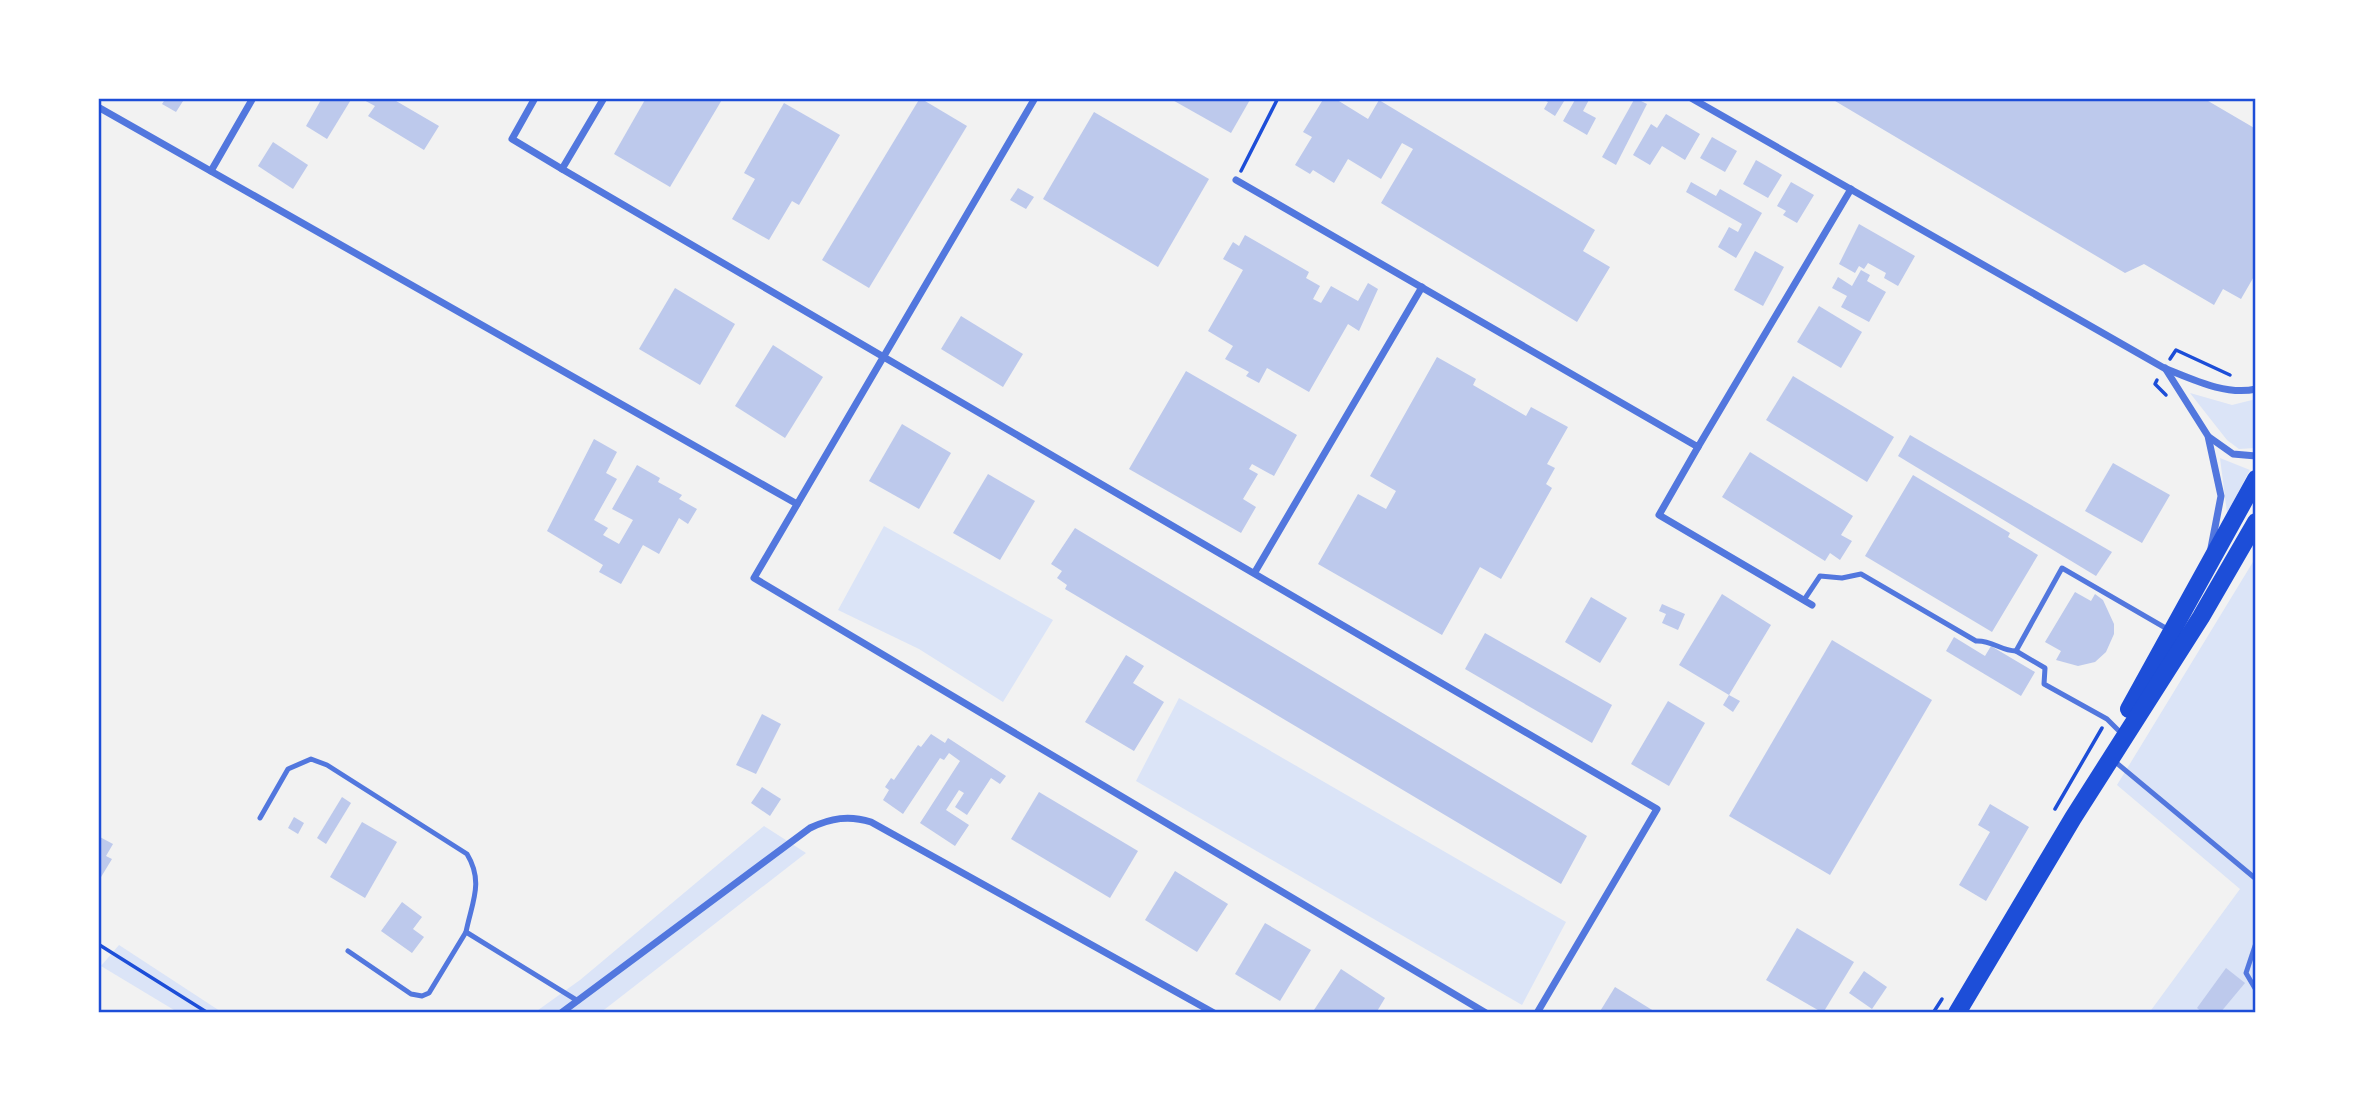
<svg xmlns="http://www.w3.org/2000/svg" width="2354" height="1111" viewBox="0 0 2354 1111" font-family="Raleway,sans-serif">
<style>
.green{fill:#dbe4f7}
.building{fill:#bdc9ec}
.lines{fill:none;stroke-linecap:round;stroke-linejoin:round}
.path{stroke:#1d4ed8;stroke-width:3.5}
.service{stroke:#5277de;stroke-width:5}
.minor{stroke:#5277de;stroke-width:7}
.primary{stroke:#1d4ed8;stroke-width:18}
.neatline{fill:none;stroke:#1d4ed8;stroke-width:2.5}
</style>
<rect width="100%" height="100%" fill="#f2f2f2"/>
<g class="green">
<path d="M2190,393L2232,405L2256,399V448L2239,449L2227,440Z"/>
<path d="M2220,458L2250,470L2227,513Z"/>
<path d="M884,526L1053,620L1003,702L919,649L838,610Z"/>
<path d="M2256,557V1013H2149L2240,889L2117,785Z"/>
<path d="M1179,698L1566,922L1522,1005L1136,781Z"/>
<path d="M764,826L806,853L600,1013H534L580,980Z"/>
<path d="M119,945L223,1013H179L101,966Z"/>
</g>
<g class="building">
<path d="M166,98H185L176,112L162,104Z"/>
<path d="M322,98H352L327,139L306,126Z"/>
<path d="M360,98H391L439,126L424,150L368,116L375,106Z"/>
<path d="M646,98H723L670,187L614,154Z"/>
<path d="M920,98L967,126L869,288L822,260Z"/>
<path d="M1169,98H1251L1231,133Z"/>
<path d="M1324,98H1334L1368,119L1379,100L1595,230L1583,251L1610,267L1577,322L1381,203L1413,149L1402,143L1381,179L1348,159L1334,183L1313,170L1310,174L1295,165L1312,137L1303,132Z"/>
<path d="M1540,98H1566L1555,116L1544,109L1548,102Z"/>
<path d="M1576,98H1590L1583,111L1596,118L1587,135L1563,121Z"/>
<path d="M1635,98L1647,104L1616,165L1602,157Z"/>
<path d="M1830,98H2203L2256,129V273L2241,299L2223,289L2214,305L2144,264L2125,273Z"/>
<path d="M784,103L840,135L799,205L792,201L769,240L732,219L755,179L744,173Z"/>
<path d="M1094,112L1209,179L1158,267L1043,199Z"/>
<path d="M1666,114L1700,134L1685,160L1662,146L1650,165L1633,155L1651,124L1657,128Z"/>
<path d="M1712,137L1737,151L1725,172L1700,158Z"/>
<path d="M273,142L308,165L293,189L258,166Z"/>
<path d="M1756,160L1782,175L1768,198L1743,184Z"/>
<path d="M1691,182L1716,196L1720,189L1762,213L1736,258L1718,247L1729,227L1738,232L1742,224L1686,192Z"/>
<path d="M1791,182L1814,195L1797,223L1783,215L1786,211L1777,206Z"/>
<path d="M1018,188L1034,197L1026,209L1010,200Z"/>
<path d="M1859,224L1915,256L1898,286L1884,278L1886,273L1868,263L1864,269L1859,266L1855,273L1839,264Z"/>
<path d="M1245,235L1309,272L1306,278L1320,286L1313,299L1321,303L1331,286L1358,301L1368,283L1378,289L1359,331L1348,324L1309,392L1267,368L1259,383L1246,376L1249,372L1225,359L1233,346L1208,331L1243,270L1223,259L1233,242L1239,246Z"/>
<path d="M1755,251L1784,267L1763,306L1734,290Z"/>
<path d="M1861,270L1870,275L1867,281L1886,292L1869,322L1841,307L1847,296L1832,288L1838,277L1852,286Z"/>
<path d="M675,288L735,324L700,385L639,349Z"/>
<path d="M1819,306L1862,332L1841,368L1797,342Z"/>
<path d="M961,316L1023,354L1003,387L941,349Z"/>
<path d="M773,345L823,377L785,438L735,406Z"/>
<path d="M1437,357L1476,379L1473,385L1526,416L1531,407L1568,427L1547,464L1555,468L1546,484L1552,488L1501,579L1480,567L1442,635L1318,564L1358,494L1386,509L1396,491L1370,476Z"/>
<path d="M1186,371L1297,435L1274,476L1252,464L1249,469L1258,474L1243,499L1256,507L1241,533L1129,469Z"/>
<path d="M1793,376L1894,437L1867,482L1766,420Z"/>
<path d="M902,424L951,453L919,509L869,481Z"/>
<path d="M1910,435L2112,552L2096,576L1898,456Z"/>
<path d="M594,439L617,452L606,473L617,479L594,520L608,528L603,535L619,544L633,520L612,509L637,465L660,478L658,482L682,495L679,499L697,509L688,524L679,518L659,554L643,545L621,584L599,572L603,565L547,531Z"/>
<path d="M1750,452L1853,516L1841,535L1852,541L1840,560L1830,553L1825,561L1722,497Z"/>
<path d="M2113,463L2170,495L2142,543L2085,511Z"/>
<path d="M988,474L1035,501L1000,560L953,533Z"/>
<path d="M1913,475L2010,533L2008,537L2038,555L1992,632L1865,556Z"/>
<path d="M1075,528L1587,836L1561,884L1065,589L1067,585L1057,578L1062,571L1051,564Z"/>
<path d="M2075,592L2091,601L2095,594L2103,600L2114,624V634L2106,652L2095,662L2078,666L2056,660L2061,651L2045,642Z"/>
<path d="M1722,594L1771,625L1729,695L1679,665Z"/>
<path d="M1591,597L1627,618L1600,663L1565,642Z"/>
<path d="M1662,604L1685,614L1678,630L1662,623L1666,614L1659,611Z"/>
<path d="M1485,633L1612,705L1592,743L1465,669Z"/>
<path d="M1954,637L1985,656L1991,646L2035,672L2021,696L1946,651Z"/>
<path d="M1832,640L1932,700L1830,875L1729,816Z"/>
<path d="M1126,655L1144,666L1133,683L1164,702L1134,751L1085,722Z"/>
<path d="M1729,695L1740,701L1733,712L1723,705Z"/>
<path d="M1668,701L1705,723L1669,786L1631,764Z"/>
<path d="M762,714L781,724L756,774L736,765Z"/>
<path d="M931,734L945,743L948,738L1006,776L1000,784L991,778L967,815L955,807L964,793L959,790L946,810L969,825L955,846L920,823L960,761L949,753L944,760L940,758L903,814L883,800L889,790L885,787L891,778L894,780L918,745L921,747Z"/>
<path d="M762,787L781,799L770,816L751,803Z"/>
<path d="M1039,792L1138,851L1110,898L1011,839Z"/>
<path d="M342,797L351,803L326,844L317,838Z"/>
<path d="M1990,804L2029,827L1986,901L1959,885L1990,832L1978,825Z"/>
<path d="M294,817L304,823L298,834L288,828Z"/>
<path d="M362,822L397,842L365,898L330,877Z"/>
<path d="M98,836L113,844L106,856L112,859L98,882Z"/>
<path d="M1175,871L1228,904L1197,952L1145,920Z"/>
<path d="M402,902L422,917L413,929L424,937L412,953L381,931Z"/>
<path d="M1265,923L1311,950L1280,1001L1235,974Z"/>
<path d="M1797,928L1854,962L1823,1013L1766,980Z"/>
<path d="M2226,968L2245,983L2220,1013H2203L2197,1008Z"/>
<path d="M1341,969L1385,998L1376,1013H1312Z"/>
<path d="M1864,971L1887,987L1872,1009L1849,993Z"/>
<path d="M1615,987L1657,1013H1599Z"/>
</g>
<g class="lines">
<g class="path">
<path d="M1241,171L1278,98"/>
<path d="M2170,359L2176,350L2230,375"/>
<path d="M2157,380L2155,384L2166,395"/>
<path d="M2055,809L2102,728"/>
<path d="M98,944L208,1013"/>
<path d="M1933,1013L1942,999"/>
</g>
<g class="service">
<path d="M1804,600L1820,576L1842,578L1861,574L1976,641C1992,640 2001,651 2016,651L2062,568L2169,630"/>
<path d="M2016,651L2045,668L2044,684L2107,719L2118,730"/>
<path d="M2113,760L2256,879"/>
<path d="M260,818L288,769L311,759L327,765L467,854C484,882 472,902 466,932L578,1001"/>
<path d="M2256,943L2246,973L2256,990"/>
<path d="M348,951L411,994L422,996L429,993L466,932"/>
</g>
<g class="minor">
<path d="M535,98L512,139L562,169"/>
<path d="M604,98L562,169L1657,809L1537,1013"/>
<path d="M1035,98L754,578L1486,1013"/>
<path d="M1691,98L2164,368C2192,379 2226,396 2256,389"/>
<path d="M98,107L797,504"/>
<path d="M211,171L253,98"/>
<path d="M1236,180L1698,447L1851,189"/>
<path d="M2165,368L2208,436L2221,496L2211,548"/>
<path d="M2209,437L2233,454L2256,456"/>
<path d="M1698,447L1659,515L1812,605"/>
<path d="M1255,572L1422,287"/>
<path d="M561,1013L810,828C831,818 849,815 871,822L1214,1013"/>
</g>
<g class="primary">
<path d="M2129,709L2256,479"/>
<path d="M1957,1013L2073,818L2201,617L2256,522"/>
</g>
</g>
<rect width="2354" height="1111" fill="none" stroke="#ffffff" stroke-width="200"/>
<rect x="100" y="100" width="2154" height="911" class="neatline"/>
</svg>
